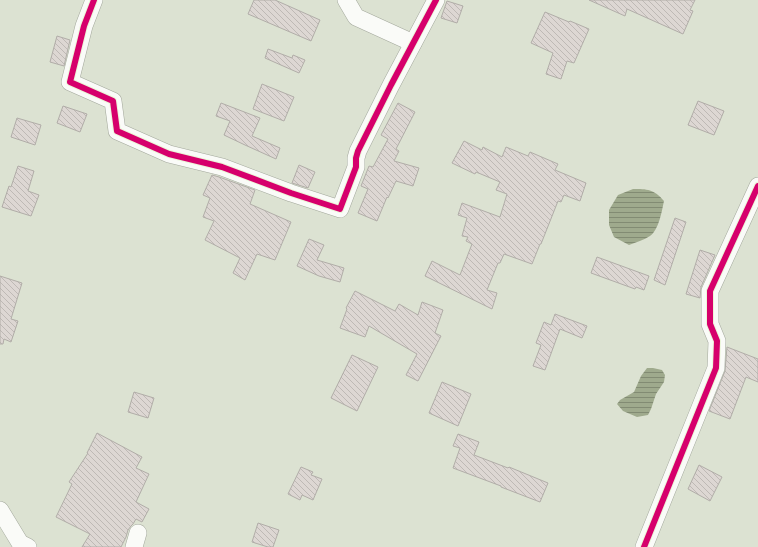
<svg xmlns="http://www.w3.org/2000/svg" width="758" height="547" viewBox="0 0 758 547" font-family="'Public Sans',sans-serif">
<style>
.water{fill:url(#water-rules)}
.building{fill:url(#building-back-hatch);stroke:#b1ada8}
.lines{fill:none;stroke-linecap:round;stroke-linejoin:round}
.minor-casing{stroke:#a3a89c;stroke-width:18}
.minor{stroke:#fafbf8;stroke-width:17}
.cycleway-casing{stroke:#eaf6d8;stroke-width:8}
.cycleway{stroke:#d6006c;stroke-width:6}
</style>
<defs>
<pattern id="water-rules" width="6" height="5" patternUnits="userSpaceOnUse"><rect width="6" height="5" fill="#9faa8d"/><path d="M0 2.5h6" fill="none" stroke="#828b73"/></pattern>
<pattern id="building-back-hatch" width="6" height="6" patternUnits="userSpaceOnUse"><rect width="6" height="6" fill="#ddd7d3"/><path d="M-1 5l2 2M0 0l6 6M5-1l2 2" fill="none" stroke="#beb9b5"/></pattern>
</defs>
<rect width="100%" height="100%" fill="#dce2d2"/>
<g class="water">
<path d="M633,189C647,189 654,189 664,201C662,210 659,230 650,236C644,240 636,242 629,245L614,237L609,225V210L618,195Z"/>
<path d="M647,368H653L662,370L665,375L664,382L656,394L651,409L648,415L637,417L623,411L617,404L620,400L634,392L641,376Z"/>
</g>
<g class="building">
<path d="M254,0H275L320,20L311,41L248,14Z"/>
<path d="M589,0H695L690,10L693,11L683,34L627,9L625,16Z"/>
<path d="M447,1L463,6L457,23L441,18Z"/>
<path d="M545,12L569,22L570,21L589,29L574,63L567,61L561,79L546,74L553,53L531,43Z"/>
<path d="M57,36L70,40L64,66L50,62Z"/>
<path d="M268,49L292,58L293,55L305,60L299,73L265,58Z"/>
<path d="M262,84L294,97L284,121L253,109Z"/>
<path d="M698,101L724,111L714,135L688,125Z"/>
<path d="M221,103L260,118L252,136L280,148L276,159L245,145L224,135L230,121L216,116Z"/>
<path d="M398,103L415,112L396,149L399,151L394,161L419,168L413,186L396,181L388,198L387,197L377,221L358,213L368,189L361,186L369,166L373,167L388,139L381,135Z"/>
<path d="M63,106L87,114L80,132L57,123Z"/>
<path d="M17,118L41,125L35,145L11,137Z"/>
<path d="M464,141L482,150L483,147L502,157L506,147L528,156L530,152L558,164L555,170L586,183L580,201L564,195L561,202L558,201L541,244H540L532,264L504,254L500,263H498L487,290L497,293L492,309L425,276L432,261L460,275L472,244L466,241L468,237L462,236L467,218L458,215L462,203L500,217L507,194L496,190L500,182L476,172L475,174L452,163Z"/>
<path d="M299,165L315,172L308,188L292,183Z"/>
<path d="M18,166L34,171L28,191L39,195L31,216L2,207L9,186L11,187Z"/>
<path d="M212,175L219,177L255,190L250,204L291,222L275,260L257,254L245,280L233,273L240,258L205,240L214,221L203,217L210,198L203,195Z"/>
<path d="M675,218L686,222L665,285L654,280Z"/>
<path d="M309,239L324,245L317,260L344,268L340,282L319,276L297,266Z"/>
<path d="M700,250L715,255L701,287L700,298L686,294Z"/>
<path d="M597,257L649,276L644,290L636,287L635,289L591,273Z"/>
<path d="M0,276L22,283L11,319L18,321L11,342L4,339L3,344H0Z"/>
<path d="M355,291L395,311L399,304L418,315L422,302L443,310L435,333L441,336L418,381L406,375L417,354L369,326L365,337L340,328L347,309L346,308Z"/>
<path d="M555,314L587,326L582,338L560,329L545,370L533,366L541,345L536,343L544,322L551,325Z"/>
<path d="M727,347L758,359V382L746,377L730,419L709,411L725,371Z"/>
<path d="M352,355L378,367L357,411L331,398Z"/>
<path d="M442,382L471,394L458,426L429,413Z"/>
<path d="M134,392L154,398L148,418L128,412Z"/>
<path d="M97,433L142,457L136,468L149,474L136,502L149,509L142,522L136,519L133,524L131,526L128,530L126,537L121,547H82L90,534L56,517L72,484L69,482L88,453H87Z"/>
<path d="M458,434L479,442L474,455L508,468L509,467L548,483L540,502L501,487V486L453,468L460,448L453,446Z"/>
<path d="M699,465L722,477L710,501L688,489Z"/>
<path d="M301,467L313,472L311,475L322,479L313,500L302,495L300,500L288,494Z"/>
<path d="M258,523L279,530L273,547H268L252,542Z"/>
</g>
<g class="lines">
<defs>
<g id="minor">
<path d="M94,0L84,26L70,82L113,101L117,131L169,154L222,167L291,193L340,209L356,167V158L358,151L391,85L436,0"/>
<path d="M346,0L356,17L413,43"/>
<path d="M0,510L20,543L28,547"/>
<path d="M134,547L138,533"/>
<path d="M644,547L716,368L717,341L710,324V291L758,186"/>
</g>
</defs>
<use href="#minor" class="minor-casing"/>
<use href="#minor" class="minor"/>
<defs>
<g id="cycleway">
<path d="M94,0L84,26L70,82L113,101L117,131L169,154L222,167L291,193L340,209L356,167V158L358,151L391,85L436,0"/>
<path d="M644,547L716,368L717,341L710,324V291L758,186"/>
</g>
</defs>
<use href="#cycleway" class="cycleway-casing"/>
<use href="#cycleway" class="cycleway"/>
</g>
</svg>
